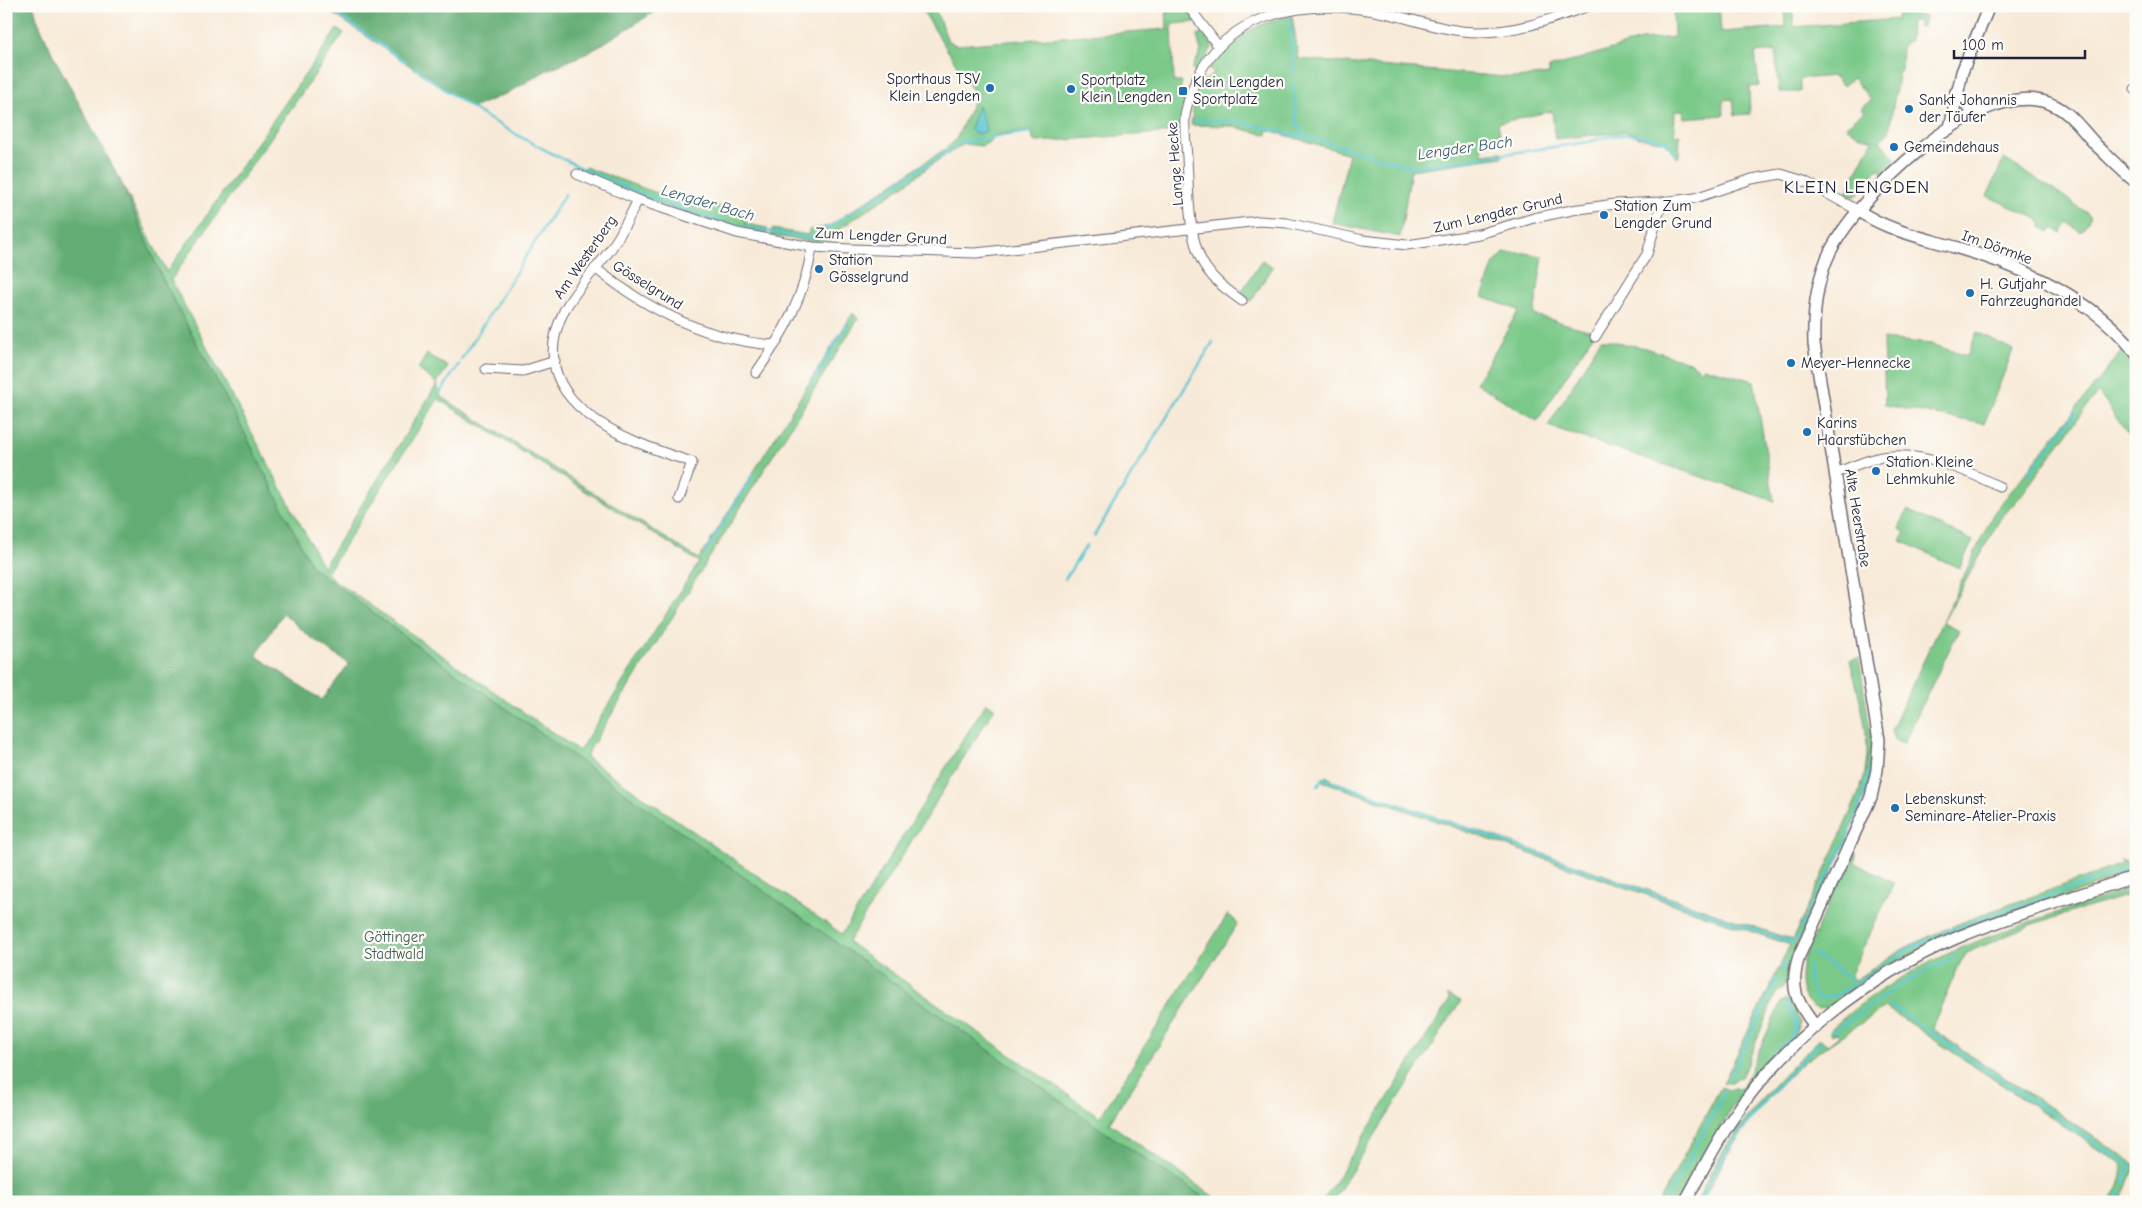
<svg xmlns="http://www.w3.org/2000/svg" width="2142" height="1208" viewBox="0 0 2142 1208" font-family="'Comic Neue',sans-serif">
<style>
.green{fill:#7ac989;stroke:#4e7662;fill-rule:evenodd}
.forest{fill:#63ad75;stroke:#426858;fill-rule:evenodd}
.water{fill:#5bc7d4;stroke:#3e7488}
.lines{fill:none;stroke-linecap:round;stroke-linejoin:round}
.stream{stroke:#5bc7d4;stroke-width:2.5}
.street-casing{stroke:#6d6872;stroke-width:11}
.secondary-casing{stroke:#6d6872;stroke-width:14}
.street{stroke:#fff;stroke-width:9}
.secondary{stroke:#fff;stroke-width:11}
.poi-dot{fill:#1f6fb2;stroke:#fdfcf7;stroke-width:2}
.labels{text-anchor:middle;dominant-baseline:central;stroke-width:4.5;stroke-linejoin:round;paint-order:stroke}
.poi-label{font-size:15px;fill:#22223b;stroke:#fdfcf7;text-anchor:start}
.street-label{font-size:15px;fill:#22223b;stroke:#fdfcf7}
.park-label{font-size:15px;fill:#415c56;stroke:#fdfcf7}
.water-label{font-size:16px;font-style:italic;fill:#365c71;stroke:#fdfcf7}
.quarter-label{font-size:18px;letter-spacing:1px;fill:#22223b;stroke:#fdfcf7}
</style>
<rect width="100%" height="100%" fill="#fdfcf7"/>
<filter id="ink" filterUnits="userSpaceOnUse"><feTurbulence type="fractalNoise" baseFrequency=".02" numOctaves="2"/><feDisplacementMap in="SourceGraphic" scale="10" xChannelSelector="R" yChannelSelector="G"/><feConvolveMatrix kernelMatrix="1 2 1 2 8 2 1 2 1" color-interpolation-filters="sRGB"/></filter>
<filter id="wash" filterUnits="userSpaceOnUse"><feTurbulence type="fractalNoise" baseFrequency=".0096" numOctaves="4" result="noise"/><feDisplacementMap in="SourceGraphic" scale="20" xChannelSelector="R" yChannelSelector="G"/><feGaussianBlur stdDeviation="1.12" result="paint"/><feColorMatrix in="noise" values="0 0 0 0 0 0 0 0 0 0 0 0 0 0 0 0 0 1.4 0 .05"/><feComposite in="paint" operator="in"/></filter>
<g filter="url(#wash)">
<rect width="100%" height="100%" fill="#f8ead8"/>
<g class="green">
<path d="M920,6H934L948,41L956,45L1167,29L1166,6H1185L1196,22L1172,24L1174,82H1182L1179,93H1183L1185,98L1181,128L1174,132L1037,142L1033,140L1032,131L995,135L991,141L982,146L964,144L939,159L910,181L832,234L833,241L817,240V242L771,236L772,229L808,235L809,230L829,226L948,147L956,139L976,96Z"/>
<path d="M1673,6H1719L1721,32L1785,27L1784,6H1792L1794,27L1897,19L1898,12L1925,17L1923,27L1919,28V21H1911L1910,40L1902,46L1901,70L1898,75L1889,132L1880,141L1897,160L1882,172L1878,169L1855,197L1845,195L1873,140L1860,136L1846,126L1864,112L1861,108L1871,100L1853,78L1843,86L1834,76L1800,79V92H1779L1775,51L1755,53L1759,86L1749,87L1750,114L1735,115L1733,99L1723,100L1724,115L1684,118L1683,110L1675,111L1674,135H1680L1679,157H1676L1665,142L1637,137V134L1625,132L1555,139L1552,111L1498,123L1500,134L1481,137L1482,154L1502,152V157L1411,170L1400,237L1332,223L1349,154L1268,130L1267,135L1230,126L1191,125L1194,101L1204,79L1206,80L1214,72L1208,69C1230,40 1256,22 1292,16L1299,59L1517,78L1549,74V68L1641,40L1674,37Z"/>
<path d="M337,29L344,33L171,280L323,567L437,384L418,369L427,354L448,367L437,383L440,396L699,559L853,313L858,319L587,754V758L842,934L986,703L995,708L848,942L1100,1117L1228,914L1238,923L1109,1123L1221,1202H1211L1103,1131L412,642L312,567L243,430L162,278L119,178L167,272ZM438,399L699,562L579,751L334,580L327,573Z"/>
<path d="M1203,33L1211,43L1212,48L1195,73L1192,69L1201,51L1197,36Z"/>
<path d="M2004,159L2059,193L2091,216L2081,232L2067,223L2061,233L2052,228L2050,232L2040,226L2042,223L2036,218L1987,196Z"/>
<path d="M585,167L690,205L748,208L746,224L767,228L766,235C702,222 640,198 579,172Z"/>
<path d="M1504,253H1525L1543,256L1534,315L1595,332L1537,421L1476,383L1519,310L1482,297L1494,263Z"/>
<path d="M1262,260L1273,267L1251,301L1240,294Z"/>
<path d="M1977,332L2013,350L1984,424L1885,405L1883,339L1931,344L1967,356Z"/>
<path d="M1601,339L1645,348L1692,363L1701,371L1703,367L1754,381L1774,501L1548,426Z"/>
<path d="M2125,347L2136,361V440L2131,436H2129L2098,392L2019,498L2000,519L1943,622L1959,630L1903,744L1894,740L1891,730L1993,514Z"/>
<path d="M1907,510L1973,541L1959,568L1901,541L1905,532L1899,529Z"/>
<path d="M1859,658L1873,750L1868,789L1844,847L1796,948L1788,971L1787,982L1775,995L1742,1076L1732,1083H1723L1790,945L1322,781L1326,776L1336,782L1792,940C1811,901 1829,863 1846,822C1854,804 1864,785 1866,765C1871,734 1857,690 1850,660Z"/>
<path d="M1852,851L1856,853L1855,863L1894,883L1850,976L1855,980C1872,969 1889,956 1907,947C1975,913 2050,892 2121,864L2120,860L2130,862L2136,860V871L1924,948L1859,984L1830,1007L1818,1009C1798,1001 1800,978 1803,960Z"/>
<path d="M2136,887V893L2036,923L1967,953L1960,963L1932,1027L1936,1032L2136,1165L2119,1202H2110C2116,1191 2126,1176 2121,1164L1885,1007L1805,1061L1779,1086L1751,1119L1728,1153L1702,1202H1697C1724,1138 1770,1085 1820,1039L1828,1045L1839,1036L1837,1033L1831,1035L1829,1031C1914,951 2029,923 2136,887Z"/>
<path d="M1448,995L1461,1001L1332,1202H1322L1449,1001Z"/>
<path d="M1786,1000L1791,1001L1800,1022L1793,1039L1757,1076L1731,1109L1679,1202H1659L1721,1087L1729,1090L1742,1088L1781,1002Z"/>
</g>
<g class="forest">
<path d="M6,6H34L37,19L53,55L119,178L162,278L243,430L312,567L412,642L1103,1131L1211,1202H6ZM283,613L310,637L349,664L322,700L258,657L257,654Z"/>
<path d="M322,6H664L588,53L547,70L510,92L472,108Z"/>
</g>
<path class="water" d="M978,106L986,129L985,132L975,134L970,129Z"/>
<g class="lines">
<g class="stream">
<path d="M325,6L406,62"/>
<path d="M1290,22L1293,73"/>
<path d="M414,68C438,84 461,102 486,117C563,163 647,201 734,225C759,231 786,234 812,238L964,141L1031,132"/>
<path d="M1293,83L1297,123L1303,136"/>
<path d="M1195,121C1213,120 1232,120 1250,124C1269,128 1285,135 1304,136L1412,167L1589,142C1614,133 1642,132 1667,142L1675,154"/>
<path d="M461,360L565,194"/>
<path d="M2133,360L2136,364"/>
<path d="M810,386L847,325"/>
<path d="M440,393L459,364"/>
<path d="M2028,475L2076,413"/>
<path d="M1094,536L1213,342"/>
<path d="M704,555L753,475"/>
<path d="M1065,579L1087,545"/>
<path d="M1318,786L1323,778L1792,943"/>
<path d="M1801,928C1827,876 1861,823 1870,766"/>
<path d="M1796,940L1798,935"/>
<path d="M1814,954L1849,978"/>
<path d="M1809,964C1808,976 1808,993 1819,999L1836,995L1909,949L1953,929L2136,866"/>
<path d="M1781,971L1785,963"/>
<path d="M1890,1005L2127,1164L2130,1167L2124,1183"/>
<path d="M1833,1032L1898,986L1956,956"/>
<path d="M1730,1078L1777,979"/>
<path d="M1737,1098L1764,1063L1790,1039L1796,1024L1787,1003"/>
<path d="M1665,1202L1725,1092"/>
<path d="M1699,1202C1728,1139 1771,1090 1820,1042"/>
<path d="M2115,1202L2120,1192"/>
</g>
</g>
</g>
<g filter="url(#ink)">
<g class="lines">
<defs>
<g id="street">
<path d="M1188,6L1219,47"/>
<path d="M2135,89L2136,90"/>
<path d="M577,174L638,200L737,233L812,247L850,249L976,253L1259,221L1287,223L1363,240L1407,245L1479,234L1534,218L1572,210L1615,204L1662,202L1695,198L1752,179L1781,174L1804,181L1859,211"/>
<path d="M638,200C629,217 621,235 610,250C595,271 576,288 564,311C519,402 625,441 692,462L679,499"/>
<path d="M595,268C648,310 707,341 775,345"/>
<path d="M1242,301C1229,291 1215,282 1206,268C1187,241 1189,190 1187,157C1186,144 1184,129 1185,116C1187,103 1191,91 1196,80C1227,13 1302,0 1368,10C1406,15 1440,32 1479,32C1518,32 1552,19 1589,6"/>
<path d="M1595,337L1647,254L1662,202"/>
<path d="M486,369L523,371L555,361"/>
<path d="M756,373C784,333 805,296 812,247"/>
<path d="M1835,473C1852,467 1872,457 1890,456C1927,453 1967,471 2000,487"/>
</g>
<g id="secondary">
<path d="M1956,92L1966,105L1977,112"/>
<path d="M1950,128L1962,72L1989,6"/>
<path d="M1859,211C1888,231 1925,238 1958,248C2024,267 2093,298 2136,353"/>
<path d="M1816,1027C1796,1002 1789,988 1799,956L1871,797L1877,770L1879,740L1814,344C1813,312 1816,281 1830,252C1859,195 1973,84 2042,101C2068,107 2080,128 2097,146C2110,158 2122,171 2136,182"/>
<path d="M1685,1202C1700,1175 1713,1148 1730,1122C1782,1042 1869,975 1956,938C2015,913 2076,897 2136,876"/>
</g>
</defs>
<use href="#street" class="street-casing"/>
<use href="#secondary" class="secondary-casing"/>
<use href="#street" class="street"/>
<use href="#secondary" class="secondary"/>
</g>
</g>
<g class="poi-dot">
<circle cx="990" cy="88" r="5"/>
<circle cx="1071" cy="89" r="5"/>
<rect x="1178" y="86" width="10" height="10" rx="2.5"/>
<circle cx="1909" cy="109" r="5"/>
<circle cx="1894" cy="147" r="5"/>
<circle cx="1604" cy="215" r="5"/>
<circle cx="819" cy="269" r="5"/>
<circle cx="1970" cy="293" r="5"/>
<circle cx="1791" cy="363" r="5"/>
<circle cx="1807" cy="432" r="5"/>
<circle cx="1876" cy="471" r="5"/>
<circle cx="1895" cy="808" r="5"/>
</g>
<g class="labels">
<g class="poi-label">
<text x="980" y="79" text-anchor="end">Sporthaus TSV<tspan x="980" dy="17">Klein Lengden</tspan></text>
<text x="1081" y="80">Sportplatz<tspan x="1081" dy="17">Klein Lengden</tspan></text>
<text x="1193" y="82">Klein Lengden<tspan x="1193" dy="17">Sportplatz</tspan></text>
<text x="1919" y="100">Sankt Johannis<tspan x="1919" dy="17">der Täufer</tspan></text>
<text x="1904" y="147">Gemeindehaus</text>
<text x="1614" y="206">Station Zum<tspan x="1614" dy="17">Lengder Grund</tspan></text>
<text x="829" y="260">Station<tspan x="829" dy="17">Gösselgrund</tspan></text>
<text x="1980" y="284">H. Gutjahr<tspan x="1980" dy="17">Fahrzeughandel</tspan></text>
<text x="1801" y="363">Meyer-Hennecke</text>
<text x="1817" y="423">Karins<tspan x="1817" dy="17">Haarstübchen</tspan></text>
<text x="1886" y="462">Station Kleine<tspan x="1886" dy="17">Lehmkuhle</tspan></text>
<text x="1905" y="799">Lebenskunst:<tspan x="1905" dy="17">Seminare-Atelier-Praxis</tspan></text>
</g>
<g class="street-label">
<text transform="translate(1175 164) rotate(-94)">Lange Hecke</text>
<text transform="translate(1498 213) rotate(-13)">Zum Lengder Grund</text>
<text transform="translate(881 236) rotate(3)">Zum Lengder Grund</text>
<text transform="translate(1997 247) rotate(20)">Im Dörmke</text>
<text transform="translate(585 257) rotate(-55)">Am Westerberg</text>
<text transform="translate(648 285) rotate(32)">Gösselgrund</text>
<text transform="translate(1858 518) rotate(81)">Alte Heerstraße</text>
</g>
<g class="park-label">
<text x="394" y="937">Göttinger<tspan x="394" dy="17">Stadtwald</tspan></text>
</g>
<g class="water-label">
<text transform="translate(1465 148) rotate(-8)">Lengder Bach</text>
<text transform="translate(708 203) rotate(16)">Lengder Bach</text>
</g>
<g class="quarter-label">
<text x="1857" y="187">KLEIN LENGDEN</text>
</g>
</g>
<rect width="2142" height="1208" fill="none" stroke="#fdfcf7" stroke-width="25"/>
<path d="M1954 50v8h131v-8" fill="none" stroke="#22223b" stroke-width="2.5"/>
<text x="1962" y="50" font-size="15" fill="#22223b" stroke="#fdfcf7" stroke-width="4" paint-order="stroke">100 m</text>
</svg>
